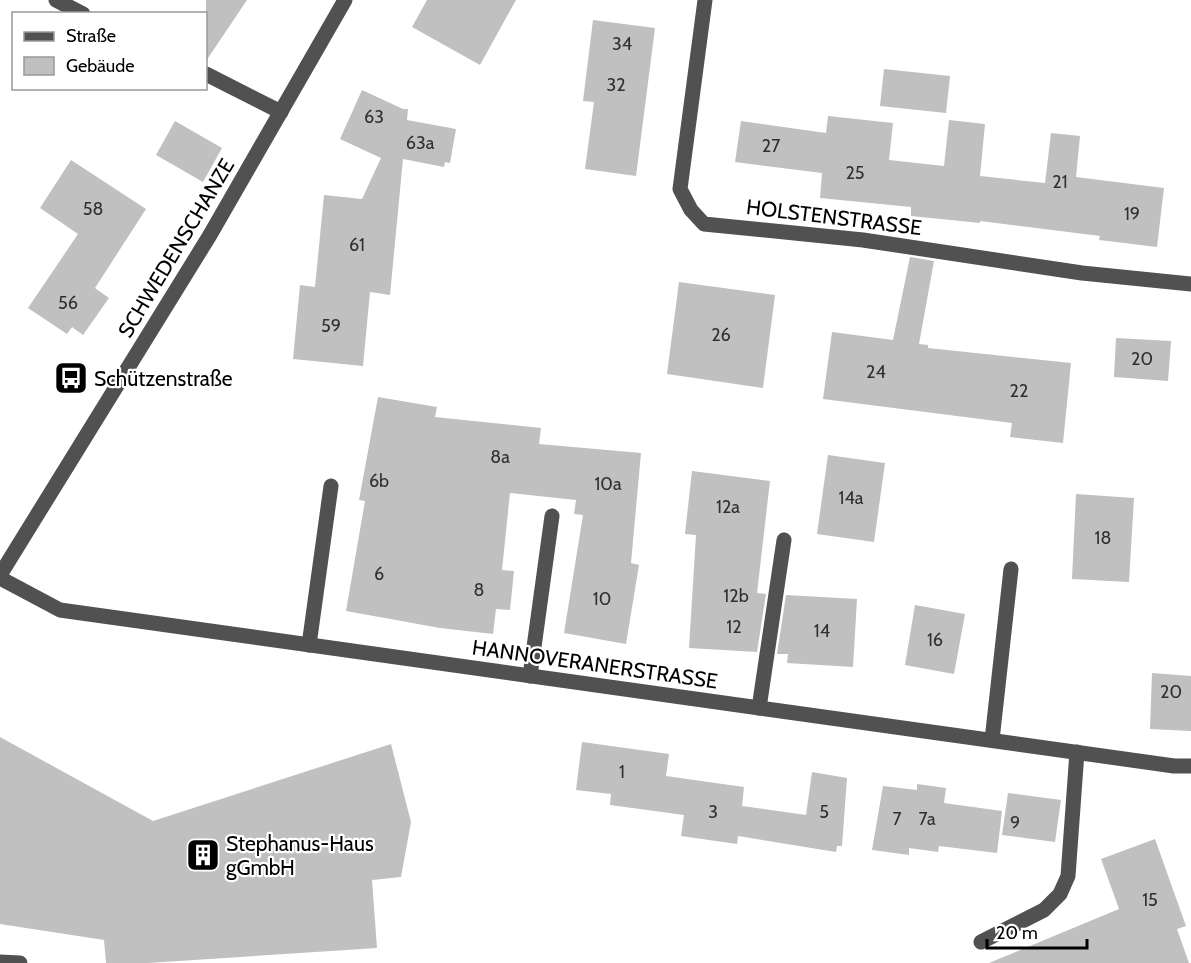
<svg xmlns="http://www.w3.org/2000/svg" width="1191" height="963" viewBox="0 0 1191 963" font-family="Cabin,sans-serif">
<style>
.building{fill:#c0c0c0}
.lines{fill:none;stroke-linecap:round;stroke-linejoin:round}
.minor{stroke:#515151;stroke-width:15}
.labels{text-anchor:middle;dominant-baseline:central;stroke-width:4.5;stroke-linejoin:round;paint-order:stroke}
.number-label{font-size:18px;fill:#303030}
.street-label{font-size:21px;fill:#000;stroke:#fff}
.poi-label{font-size:21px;fill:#000;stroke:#fff;text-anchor:start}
</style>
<rect width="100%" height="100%" fill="#fff"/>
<g class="building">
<path d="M206,0H247L206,61Z"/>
<path d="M427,0H516L480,65L412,27Z"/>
<path d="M593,20L655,28L636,176L585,169L594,102L583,101Z"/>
<path d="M884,69L950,76L946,113L880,106Z"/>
<path d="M362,90L403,109H408L407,120L456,129L450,163L445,162L444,167L403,159L390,295L370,292L363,366L293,359L300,285L315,287L324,195L362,199L381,158L340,139Z"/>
<path d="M828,116L893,123L889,160L944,166L949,120L985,124L980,176L1045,183L1051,133L1080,136L1076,177L1164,188L1157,247L1099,240L1100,236L980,221V223L911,216V207L820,198L822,173L735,162L741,121L826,133Z"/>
<path d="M175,121L222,148L203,182L156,155Z"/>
<path d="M71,160L146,209L95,288L109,298L83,335L72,327L67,334L28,308L78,234L40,208Z"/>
<path d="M910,257L934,261L919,344L928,345V348L1071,363L1063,443L1010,437L1012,423L823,399L832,332L893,340Z"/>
<path d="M679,282L775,295L763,388L667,374Z"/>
<path d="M1116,338L1171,341L1168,381L1114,377Z"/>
<path d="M378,397L437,407L435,417L541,428L539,444L641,453L631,563L639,565L626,644L564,633L583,515L574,514L576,500L510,493L502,570L514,571L510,610L496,609L493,634L440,628L346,611L365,501L359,500Z"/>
<path d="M828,455L885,463L874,542L817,534Z"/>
<path d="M692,471L770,481L757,593L766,594L757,652L689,648L696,535L685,534Z"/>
<path d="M1076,494L1134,498L1129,582L1072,579Z"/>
<path d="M786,595L857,599L853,667L787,663L788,654H777Z"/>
<path d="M915,605L965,614L954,674L905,665Z"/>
<path d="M1152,673L1191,676V731L1150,729Z"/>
<path d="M0,737L153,821L391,744L411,822L401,877L372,880L377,948L148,963H106L104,940L0,924Z"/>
<path d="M582,742L669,754L666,776L744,787L742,806L806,815L812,772L847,778L842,846H837L836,852L738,836L737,844L681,836L684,815L610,805L611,794L576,790Z"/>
<path d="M917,784L946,788L944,803L1002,811L997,853L939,846L938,852L909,848V855L872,850L883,786L917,790Z"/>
<path d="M1008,793L1061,800L1055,842L1002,835Z"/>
<path d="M1155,839L1186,926L1177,929L1189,963H989L1119,909L1101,859Z"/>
</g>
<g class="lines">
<g class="minor">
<path d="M56,0L83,14"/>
<path d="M705,0L680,189L691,210L704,224L863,240L1082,273L1191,284"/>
<path d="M206,74L281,112"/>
<path d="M0,575L210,235L345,0"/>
<path d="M0,578L60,610L1174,766H1191"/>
<path d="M309,645L331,486"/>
<path d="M530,676L552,516"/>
<path d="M759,708L784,540"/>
<path d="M992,740L1011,569"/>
<path d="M981,942L1044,910L1060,894L1068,876L1077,752"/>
<path d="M0,962L20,963"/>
</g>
</g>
<defs>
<symbol id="bus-square" viewBox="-11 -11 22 22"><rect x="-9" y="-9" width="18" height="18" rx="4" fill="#000" stroke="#fff"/><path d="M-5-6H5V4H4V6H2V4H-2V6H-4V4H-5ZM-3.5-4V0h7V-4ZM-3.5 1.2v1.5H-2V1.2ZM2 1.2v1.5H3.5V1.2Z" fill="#fff"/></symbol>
<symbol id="building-square" viewBox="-11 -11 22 22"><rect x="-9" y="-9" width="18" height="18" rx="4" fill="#000" stroke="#fff"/><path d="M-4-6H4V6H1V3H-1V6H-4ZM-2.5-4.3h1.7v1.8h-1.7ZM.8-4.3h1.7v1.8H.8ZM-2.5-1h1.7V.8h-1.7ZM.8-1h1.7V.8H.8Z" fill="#fff"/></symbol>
</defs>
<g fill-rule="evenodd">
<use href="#bus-square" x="52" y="359" width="38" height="38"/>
<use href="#building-square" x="184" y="836" width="38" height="38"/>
</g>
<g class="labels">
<g class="number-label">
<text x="622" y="44">34</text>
<text x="616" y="85">32</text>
<text x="374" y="117">63</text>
<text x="420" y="143">63a</text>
<text x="771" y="146">27</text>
<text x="855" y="173">25</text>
<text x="1060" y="182">21</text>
<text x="93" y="209">58</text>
<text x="1132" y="214">19</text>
<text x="357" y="245">61</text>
<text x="68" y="303">56</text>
<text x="331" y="326">59</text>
<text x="721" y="335">26</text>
<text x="1142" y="359">20</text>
<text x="876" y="372">24</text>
<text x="1019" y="391">22</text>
<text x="500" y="457">8a</text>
<text x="379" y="481">6b</text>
<text x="608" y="484">10a</text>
<text x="851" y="498">14a</text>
<text x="728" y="507">12a</text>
<text x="1103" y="538">18</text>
<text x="379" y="574">6</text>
<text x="479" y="590">8</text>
<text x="736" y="596">12b</text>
<text x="602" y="599">10</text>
<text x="734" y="627">12</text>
<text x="822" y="631">14</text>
<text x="935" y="640">16</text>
<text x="1171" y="692">20</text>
<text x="622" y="772">1</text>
<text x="713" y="812">3</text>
<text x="824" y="812">5</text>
<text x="897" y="819">7</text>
<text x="927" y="819">7a</text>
<text x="1015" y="823">9</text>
<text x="1150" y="900">15</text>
</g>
<g class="street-label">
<text transform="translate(834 217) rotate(7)">HOLSTENSTRASSE</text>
<text transform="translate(176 248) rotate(-59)">SCHWEDENSCHANZE</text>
<text transform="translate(595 664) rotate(8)">HANNOVERANERSTRASSE</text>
</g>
<g class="poi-label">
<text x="94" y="378">Schützenstraße</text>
<text x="226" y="843">Stephanus-Haus<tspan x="226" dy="24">gGmbH</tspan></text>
</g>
</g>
<rect x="12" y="12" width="195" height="78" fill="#ffffff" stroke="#999999" stroke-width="1.5"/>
<rect x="24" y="32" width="30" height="9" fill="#515151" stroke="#999999" stroke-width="1.5"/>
<text x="66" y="42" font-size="18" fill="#000000">Straße</text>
<rect x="24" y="57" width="30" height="18" fill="#c0c0c0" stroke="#999999" stroke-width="1.5"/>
<text x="66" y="72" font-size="18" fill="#000000">Gebäude</text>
<path d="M987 939v9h100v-9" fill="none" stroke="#000000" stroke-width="3"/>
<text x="996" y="939" font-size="18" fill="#000000" stroke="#ffffff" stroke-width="4.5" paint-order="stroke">20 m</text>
</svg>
